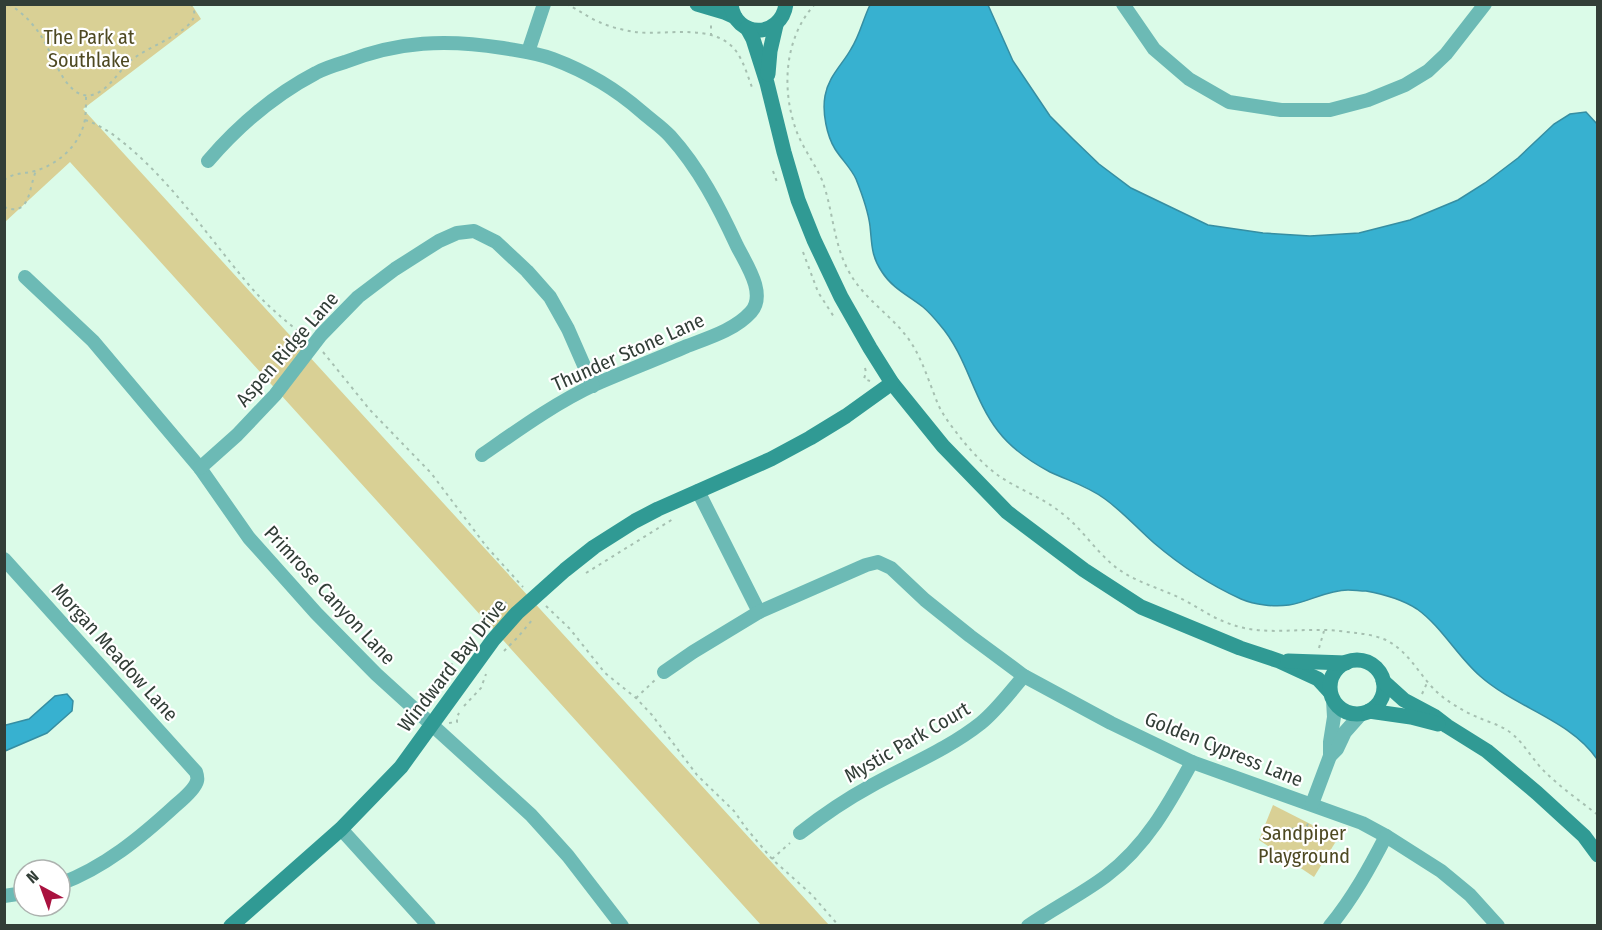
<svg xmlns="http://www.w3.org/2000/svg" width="1602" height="930" viewBox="0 0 1602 930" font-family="'Fira Sans Condensed',sans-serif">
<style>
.green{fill:#d9d095}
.water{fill:#37b1d0;stroke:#368ea2;stroke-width:1.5}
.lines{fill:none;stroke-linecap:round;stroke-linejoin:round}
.path{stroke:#a6c0b1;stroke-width:2;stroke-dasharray:3 4.5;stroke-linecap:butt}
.street{stroke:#6cbab5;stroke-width:14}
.secondary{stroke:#309a94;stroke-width:15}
.labels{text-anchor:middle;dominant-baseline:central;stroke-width:4.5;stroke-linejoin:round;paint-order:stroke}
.park-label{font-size:20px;fill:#4e4922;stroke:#fff}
.street-label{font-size:20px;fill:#323e37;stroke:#fff}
</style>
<rect width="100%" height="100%" fill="#dbfbe8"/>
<g class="green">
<path d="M5,5H192L201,19L83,109L829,925H761L70,162L5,222Z"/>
<path d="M1273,805L1338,838L1314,877L1259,840Z"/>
</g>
<g class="water">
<path d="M870,5H988L1013,61L1050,116L1073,139L1099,164L1131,188L1208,225L1263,233L1310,236L1359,233L1410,220L1458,200L1485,183L1518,158L1554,124L1570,114L1586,112L1598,125L1597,759C1569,719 1516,708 1480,676C1457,656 1442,627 1417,609C1403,600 1383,594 1366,591C1360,591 1354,590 1348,590C1327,590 1309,602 1289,605C1274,607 1255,605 1241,599C1210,585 1181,566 1154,543C1138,529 1123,512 1105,499C1088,486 1069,481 1050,472C1031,462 1011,448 998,431C973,399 967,356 940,325C935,319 929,312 923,307C909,296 892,288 882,272C871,256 872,244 870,226C868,210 862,194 856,179C851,168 842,160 835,149C827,136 822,113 825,96C828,77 842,65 851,49C860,35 863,19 870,5Z"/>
<path d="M67,694L73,701L72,711L47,733L5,751V725H6L29,719L55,696Z"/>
</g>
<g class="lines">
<g class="path">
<path d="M9,4C23,13 36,26 44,41C55,59 70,111 101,91C113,83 120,70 130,61C147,48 168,41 185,28C193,21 198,15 191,4"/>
<path d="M566,4C578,9 587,17 599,22C610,27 623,30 635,32C666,36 714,22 736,51C744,62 748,77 753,90"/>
<path d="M815,4C783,39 781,93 798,135C805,151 815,164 822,180C833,209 833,242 848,270C863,299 892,315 910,341C922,359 928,379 936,399C941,414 953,428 963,441C973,453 986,467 999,476C1018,489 1041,497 1059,511C1080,526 1093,548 1113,565C1132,581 1157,587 1180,598C1195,605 1209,616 1225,622C1258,636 1290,629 1324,630C1335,630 1346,632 1356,633C1366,634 1377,636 1386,640C1410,652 1420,677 1439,694C1450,703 1463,711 1477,717C1488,722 1501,725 1511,733C1524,743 1532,759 1544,771C1560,787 1580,801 1598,815"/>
<path d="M711,36V24"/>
<path d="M85,120C103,126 117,137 131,149C177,189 210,239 249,285C265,304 283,319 303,335"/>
<path d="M773,171L777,182"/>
<path d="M4,180C15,172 24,174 35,171C59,164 81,144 85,119C86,111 86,103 86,95"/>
<path d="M4,207C31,218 29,186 36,171"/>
<path d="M4,215L7,209"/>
<path d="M803,252L818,292L834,317"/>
<path d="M323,352L370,410L431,473L486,546L523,587"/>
<path d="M865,368L866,372L864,379L870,381"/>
<path d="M586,573L673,519"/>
<path d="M546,606L570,629L605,673L636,698L652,715L697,775L734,811L746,828L772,859L812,895L839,926"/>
<path d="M490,621L495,612L510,599"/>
<path d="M1319,648L1324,631"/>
<path d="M504,651L518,637L532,620"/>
<path d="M436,692C450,669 453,656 475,639"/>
<path d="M1422,694L1427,683"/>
<path d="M636,698L655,680"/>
<path d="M464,706L481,688L486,674"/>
<path d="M449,723L457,722V717L459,713"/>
<path d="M1292,828L1303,835L1309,821"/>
<path d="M1303,835L1314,840"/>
<path d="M772,859L790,843"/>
</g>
<g class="street">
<path d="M1123,4L1154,49L1189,79L1229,102L1281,110H1330L1368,100L1405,85L1428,71L1446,54L1485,4"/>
<path d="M528,52L544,4"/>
<path d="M208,161C239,125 274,95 316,73C325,68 335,65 345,62C399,41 446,39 503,48C520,51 537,53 553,59C585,71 617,90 642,112C651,120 662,127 670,136C699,168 719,207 737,246C746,264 767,294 751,312C735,330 708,338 687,346C657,359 626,371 596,384C555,403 518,430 482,455"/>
<path d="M25,277L93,341L200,468L249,538L316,613L376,674L531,815L568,856L622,926"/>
<path d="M200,468L237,435L275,395L321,335L358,297L395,269L439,241L457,233L474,231L496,242L527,271L550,297L568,329L593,386"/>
<path d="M698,491L759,612"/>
<path d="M4,559L196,772C197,775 198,778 197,781C195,789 182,800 176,805C140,838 105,867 60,884"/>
<path d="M664,672L693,652L759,612L866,565L878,562L891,568L925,600L970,636L1024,676L1111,723L1192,762L1362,823L1386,836L1441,871L1470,895L1498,926"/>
<path d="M1330,756V742L1334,717L1333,700"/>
<path d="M1312,804L1330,756L1337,749L1345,732L1361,714"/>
<path d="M341,829L429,926"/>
<path d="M800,833C822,816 845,800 869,787C906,766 947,750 981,723C997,710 1010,692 1024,676"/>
<path d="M4,896L24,893"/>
<path d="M1028,926C1054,908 1082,894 1106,876C1146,846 1169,804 1192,762"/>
<path d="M1330,926C1353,898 1370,867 1386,836"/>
</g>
<g class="secondary">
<path d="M697,4L724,12L735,17"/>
<path d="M731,4C735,39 781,39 786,4"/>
<path d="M747,28L753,39L767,83L784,152L798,200L814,240L841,297L870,348L892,383L943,446L1007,512L1084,570L1141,607L1240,648L1279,661L1318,679L1330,692"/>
<path d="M768,74L770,51L776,25"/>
<circle cx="1357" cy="687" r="27"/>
<path d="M1288,661L1346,663"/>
<path d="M1383,681L1404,700L1434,716L1447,726L1487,751L1537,793L1584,836L1598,855"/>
<path d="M1369,711L1411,717L1438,724"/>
<path d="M231,926L341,829L401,767L493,640L517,613L565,570L594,547L635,521L658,509L771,459L810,438L846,416L892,383"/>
</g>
</g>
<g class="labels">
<g class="park-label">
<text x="89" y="37">The Park at<tspan x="89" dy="23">Southlake</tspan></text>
<text x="1304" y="833">Sandpiper<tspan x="1304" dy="23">Playground</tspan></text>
</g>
<g class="street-label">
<text transform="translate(287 349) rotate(-49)">Aspen Ridge Lane</text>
<text transform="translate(628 352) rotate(-24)">Thunder Stone Lane</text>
<text transform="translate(330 595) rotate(47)">Primrose Canyon Lane</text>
<text transform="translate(115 652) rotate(48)">Morgan Meadow Lane</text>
<text transform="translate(452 665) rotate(-52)">Windward Bay Drive</text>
<text transform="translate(907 742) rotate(-30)">Mystic Park Court</text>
<text transform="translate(1224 749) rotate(22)">Golden Cypress Lane</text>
</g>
</g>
<rect width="1602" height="930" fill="none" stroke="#323e37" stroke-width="12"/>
<g transform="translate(42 888) rotate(319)"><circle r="28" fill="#ffffff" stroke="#adb2af" stroke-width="1.5"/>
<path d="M0-4.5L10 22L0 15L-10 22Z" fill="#a9123f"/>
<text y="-9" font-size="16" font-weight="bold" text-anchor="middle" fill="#323e37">N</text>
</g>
</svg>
